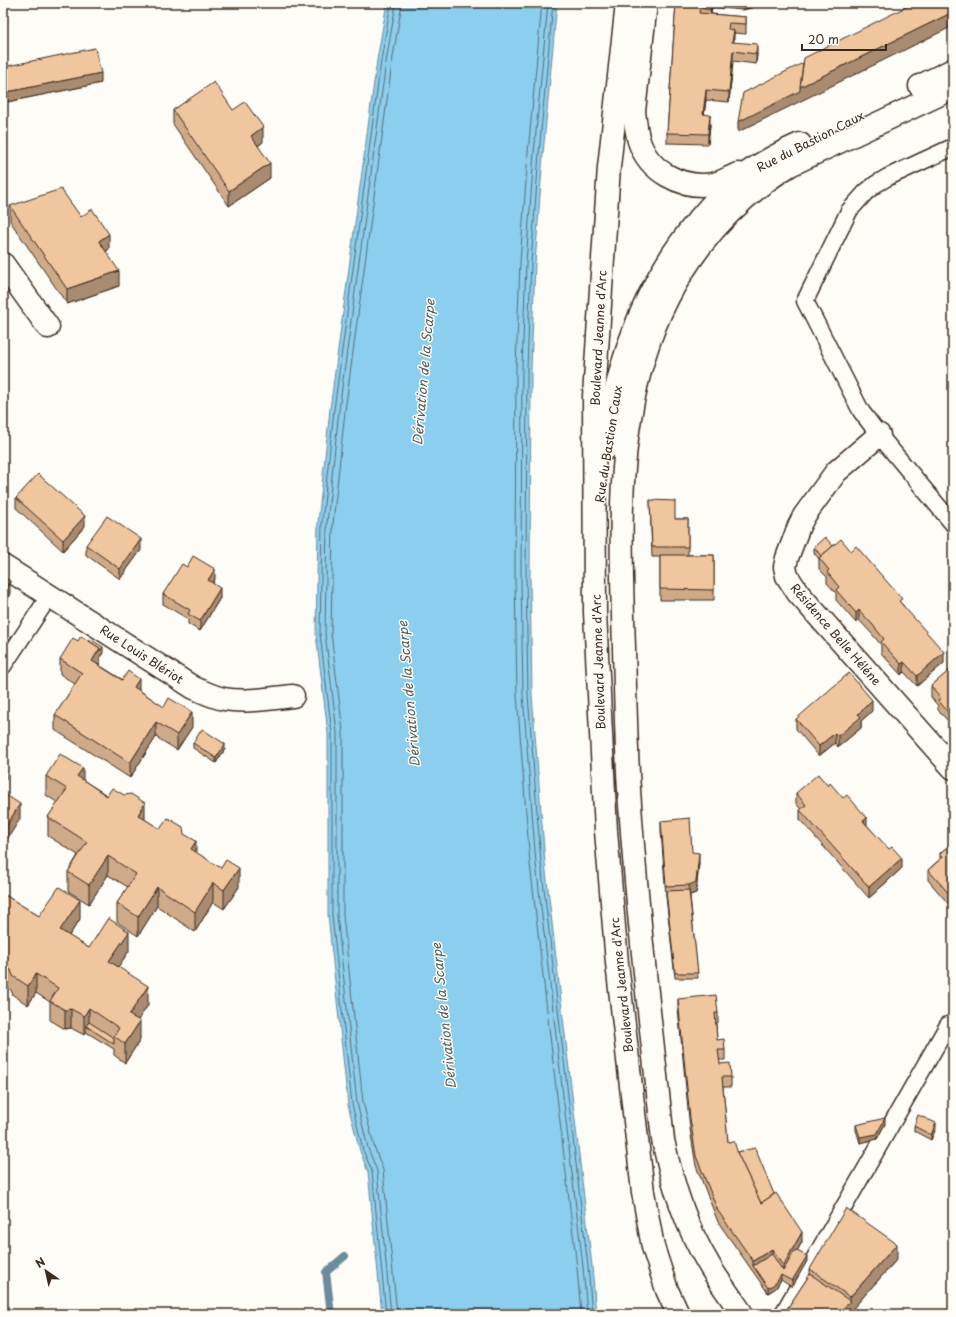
<svg xmlns="http://www.w3.org/2000/svg" width="956" height="1317" viewBox="0 0 956 1317" font-family="'Playpen Sans',sans-serif">
<style>
.water{fill:#8cceee;stroke:#6c8c9b}
.lines{fill:none;stroke-linecap:round;stroke-linejoin:round}
.shore{stroke:#5b6c71;stroke-width:1}
.stream{stroke:#6c8c9b;stroke-width:8}
.lane-casing{stroke:#3b2a1e;stroke-width:19}
.street-casing{stroke:#3b2a1e;stroke-width:25}
.secondary-casing{stroke:#3b2a1e;stroke-width:25}
.lane{stroke:#fdfcf7;stroke-width:16}
.street{stroke:#fdfcf7;stroke-width:22}
.secondary{stroke:#fdfcf7;stroke-width:22}
.wall{fill:#ceaa89;stroke:#3b2a1e}
.shaded-wall{fill:#a88b6f;stroke:#3b2a1e}
.building{fill:#f0c69f;stroke:#3b2a1e}
.labels{text-anchor:middle;dominant-baseline:central;stroke-width:3;stroke-linejoin:round;paint-order:stroke}
.street-label{font-size:12px;fill:#3b2a1e;stroke:#fdfcf7}
.water-label{font-size:13px;font-style:italic;fill:#535b5c;stroke:#fdfcf7}
</style>
<rect width="100%" height="100%" fill="#fdfcf7"/>
<filter id="ink" filterUnits="userSpaceOnUse"><feTurbulence type="fractalNoise" baseFrequency=".025" numOctaves="2"/><feDisplacementMap in="SourceGraphic" scale="8" xChannelSelector="R" yChannelSelector="G"/><feConvolveMatrix kernelMatrix="1 2 1 2 8 2 1 2 1" color-interpolation-filters="sRGB"/></filter>
<g filter="url(#ink)">
<path class="water" d="M387,3H557L543,154L535,264L531,368L530,577L532,695L545,863L592,1266L596,1314H382L368,1172L360,1151L348,1105L328,915V733L316,634L318,523L330,409L377,60Z"/>
<g class="lines">
<g class="shore">
<path d="M542,3L528,153L520,263L516,367L515,577L517,695L530,864L577,1268L581,1314"/>
<path d="M548,3L534,153L526,263L522,368L521,577L523,695L536,864L583,1267L587,1314"/>
<path d="M553,3L539,153L531,263L527,368L526,577L528,695L541,863L588,1267L592,1314"/>
<path d="M386,1314L372,1171L363,1150L352,1104L332,915V733L320,634L322,523L334,410L381,61L391,3"/>
<path d="M391,1314L377,1171L368,1148L357,1103L337,915V732L325,633L327,523L339,410L386,62L396,3"/>
<path d="M397,1314L383,1170L374,1146L363,1102L343,915V732L331,633L333,524L345,411L392,63L402,3"/>
</g>
<path class="stream" d="M331,1314L326,1272L345,1256"/>
<defs>
<g id="lane">
<path d="M953,147L888,177L876,184L866,192L849,211L805,301L861,411L879,435L953,524"/>
<path d="M3,666L50,595"/>
<path d="M782,1314L785,1310L948,1025"/>
</g>
<g id="street">
<path d="M3,264L48,327"/>
<path d="M879,435L836,472L804,516L799,526L787,558L785,567L787,576L798,593L953,768"/>
<path d="M3,566L194,688C204,692 213,697 224,699C246,703 271,698 293,696"/>
</g>
<g id="secondary">
<path d="M627,3L609,167L594,396L595,612L597,655L606,831L617,963L643,1192L653,1247L667,1290L678,1314"/>
<path d="M646,3L634,111C635,121 636,131 639,141C649,172 682,189 713,184C721,183 730,177 738,174"/>
<path d="M920,86L953,70"/>
<path d="M605,449C616,365 643,285 699,219C710,206 722,193 735,182C755,166 778,154 800,144"/>
<path d="M742,1314C731,1297 718,1281 708,1263C685,1225 672,1183 663,1140C650,1018 635,895 628,773C626,731 625,690 624,648C621,550 615,449 645,354C669,276 720,208 790,165L953,88"/>
</g>
</defs>
<use href="#lane" class="lane-casing"/>
<use href="#street" class="street-casing"/>
<use href="#secondary" class="secondary-casing"/>
<use href="#lane" class="lane"/>
<use href="#street" class="street"/>
<use href="#secondary" class="secondary"/>
</g>
<g class="wall">
<path d="M676,3H755L754,7L743,10L712,7L711,14L746,17V34L734,33L733,42L757,54L756,64L733,61L729,102L706,100L704,114L710,125L708,144L667,143V133Z"/>
<path d="M3,67L101,83L7,102L3,83Z"/>
<path d="M173,110H233L263,142L258,146L270,178L229,206L173,124Z"/>
<path d="M10,206L81,217L109,249L106,252L119,286L67,304L10,221Z"/>
<path d="M16,498L85,526L63,551L16,508Z"/>
<path d="M650,500L675,519H688V555H714V600H660V557H652Z"/>
<path d="M86,545L141,550L120,579L86,555Z"/>
<path d="M833,546L851,551L902,604L944,663L917,686L904,672L901,675L881,653V645L872,634L859,620L856,623L836,600V593L827,583V577L819,569V559L814,553V547Z"/>
<path d="M187,567L215,579L213,583L220,598L200,631L188,624V619L163,604V594Z"/>
<path d="M78,641L103,653L100,657V663L99,665L139,690L192,727L177,750L156,737L130,778L55,730V715L75,684L60,674V659Z"/>
<path d="M953,668V735L948,729V721L938,710V706L931,697V686Z"/>
<path d="M872,711L861,721V728L838,747L835,743L819,756L796,729V719Z"/>
<path d="M193,743L225,749L216,763L193,748Z"/>
<path d="M46,776L83,780L160,829L184,834L196,853L239,887L224,909L213,902L195,932L157,906L138,936L117,922V903L128,887L108,875L89,904L68,891V872L78,855L48,836V817L58,803L46,795Z"/>
<path d="M828,786L867,825L902,868L869,898L800,820V810L801,809L796,804V793Z"/>
<path d="M661,821L692,852L699,863L696,893L690,895L698,978H675L666,897L661,831Z"/>
<path d="M953,842L951,907L928,880V870L940,859V853Z"/>
<path d="M3,894L39,916L80,919L69,936L89,948L129,951L118,967L148,1005L138,1020L140,1040L125,1063L114,1055V1049L86,1032L84,1035L71,1028L65,1029L50,1020V1002L36,993L28,1005L13,995L11,990L3,984Z"/>
<path d="M678,999L718,1013V1023H716L717,1040L725,1050V1060H719L720,1064L731,1077V1087H723L728,1142L774,1194L802,1242L797,1251L807,1261L792,1287L781,1280L776,1288L768,1293L718,1222L696,1166L690,1129L678,1009Z"/>
<path d="M885,1124L877,1139L860,1143L856,1130V1125Z"/>
<path d="M914,1126L936,1128L931,1140L914,1131Z"/>
<path d="M897,1259L848,1314H787V1309L810,1274V1269Z"/>
</g>
<g class="shaded-wall">
<path d="M711,3H712V7L710,20Z"/>
<path d="M743,3H755L754,7L743,10Z"/>
<path d="M953,12V26L738,132V122L800,87Z"/>
<path d="M734,30V40L732,52V42Z"/>
<path d="M757,44V54L756,64V54Z"/>
<path d="M733,51V61L729,102V92Z"/>
<path d="M101,73V83L7,102V92Z"/>
<path d="M706,90V100L703,124V114Z"/>
<path d="M710,115V125L708,144V134Z"/>
<path d="M263,127V142L251,150V136Z"/>
<path d="M270,163V178L229,206V191Z"/>
<path d="M109,234V249L99,256V241Z"/>
<path d="M119,271V286L67,304V289Z"/>
<path d="M85,516V526L63,551V540Z"/>
<path d="M141,539V550L120,579V569Z"/>
<path d="M215,569V579L208,590V580Z"/>
<path d="M10,581V595L3,607V592Z"/>
<path d="M220,588V598L200,631V621Z"/>
<path d="M859,610V620L856,623V613Z"/>
<path d="M103,647V653L100,657V663L94,672L92,661L100,648Z"/>
<path d="M944,652V663L917,686V676Z"/>
<path d="M904,662V672L901,675V664Z"/>
<path d="M139,679V694L134,687Z"/>
<path d="M872,700V711L861,721V728L838,747V736L858,714Z"/>
<path d="M192,712V727L177,750V735Z"/>
<path d="M156,722V737L130,778V763Z"/>
<path d="M835,733V743L819,756V746Z"/>
<path d="M225,744V749L216,763V758Z"/>
<path d="M6,764V779L3,783V768Z"/>
<path d="M83,768V787L77,776Z"/>
<path d="M145,803V823L138,815Z"/>
<path d="M20,804V819L3,846V831Z"/>
<path d="M867,818V828L863,821Z"/>
<path d="M196,841V860L191,849Z"/>
<path d="M699,853V863L696,893L689,895V885Z"/>
<path d="M108,856V875L89,904V885Z"/>
<path d="M902,858V868L869,898V887Z"/>
<path d="M239,868V887L224,909V890Z"/>
<path d="M213,883V902L195,932V912Z"/>
<path d="M157,887V906L138,936V917Z"/>
<path d="M953,895V905L951,907V896Z"/>
<path d="M80,900V919L60,949V930Z"/>
<path d="M129,932V951L109,980V961Z"/>
<path d="M36,974V993L28,1005V986Z"/>
<path d="M148,986V1005L129,1034V1015Z"/>
<path d="M89,1008V1028L86,1026V1032L84,1035V1016Z"/>
<path d="M71,1009V1028L65,1029V1010Z"/>
<path d="M140,1021V1040L125,1063V1044Z"/>
<path d="M885,1118V1124L877,1139L860,1143V1137Z"/>
<path d="M936,1123V1128L931,1140V1135Z"/>
<path d="M802,1232V1242L783,1276V1266Z"/>
<path d="M897,1244V1259L848,1314H835L850,1301V1297Z"/>
<path d="M772,1249V1259L753,1266V1261Z"/>
<path d="M807,1256V1261L792,1287V1281Z"/>
<path d="M781,1275V1280L776,1288L768,1293V1288Z"/>
</g>
<g class="building">
<path d="M676,3H711L710,10L700,8L699,13L746,17V24L729,23L728,29L734,30L732,42L757,44L756,54L733,51L729,92L706,90L703,114L710,115L708,134L667,133Z"/>
<path d="M914,3H953V12L800,87L804,58Z"/>
<path d="M95,48L101,73L7,92L3,73V67Z"/>
<path d="M803,63L800,87V91L738,122L743,93Z"/>
<path d="M214,82L233,110L245,102L263,127L251,136L270,163L229,191L173,110Z"/>
<path d="M61,189L81,217L92,209L109,234L99,241L119,271L67,289L10,206Z"/>
<path d="M38,474L85,516L63,540L16,498Z"/>
<path d="M650,500L675,501V519H688V547H652Z"/>
<path d="M107,516L141,539L120,569L86,545Z"/>
<path d="M825,537L833,546L821,556L814,547Z"/>
<path d="M841,539L851,551L856,546L902,599L899,601L944,652L917,676L904,662L901,664L881,642L884,639L872,624L859,610L856,613L836,590L839,587L827,572L829,570L819,558Z"/>
<path d="M660,555H714V590L660,589Z"/>
<path d="M193,556L215,569L208,580L220,588L200,621L188,614L190,610L163,594L182,564L187,567Z"/>
<path d="M3,576L10,581L3,592Z"/>
<path d="M81,636L100,648L92,661L122,680L128,671L139,679L134,687L164,707L169,698L192,712L177,735L156,722L130,763L55,715L82,673L60,659L73,638L78,641Z"/>
<path d="M90,639L103,647L100,651V648L89,641Z"/>
<path d="M952,668H953V725L948,719L951,716L938,700L941,698L931,686Z"/>
<path d="M849,673L872,700L858,714L861,717L838,736L835,733L819,746L796,719Z"/>
<path d="M202,729L225,744L216,758L193,743Z"/>
<path d="M60,754L83,768L77,776L107,796L112,788L124,795L131,794L145,803L138,815L160,829L168,818L183,827L184,834L196,841L191,849L221,868L226,860L239,868L224,890L213,883L195,912L157,887L138,917L117,903L136,874L108,856L89,885L68,872L87,842L48,817L67,789L46,776Z"/>
<path d="M3,762L6,764L3,768Z"/>
<path d="M818,774L828,786L830,783L843,798L847,795L867,818L863,821L889,849L892,847L902,858L869,887L800,810L806,805L796,793Z"/>
<path d="M3,793L20,804L3,831Z"/>
<path d="M690,818L692,852L699,853L696,882L689,885L666,886L661,821Z"/>
<path d="M953,842V895L951,896L928,870L943,857L940,853Z"/>
<path d="M59,887L80,900L60,930L89,948L108,918L129,932L109,961L148,986L129,1015L140,1021L125,1044L114,1036L119,1028L89,1008L84,1016L71,1009L65,1010L50,1001L58,988L36,974L28,986L13,976L11,970L3,965V958L5,955L3,954V894L39,916Z"/>
<path d="M689,890L698,973H675L666,891Z"/>
<path d="M716,995L718,1013H715L717,1040L724,1039L725,1050H718L720,1064L730,1063L731,1077H722L728,1142L734,1141L738,1154L761,1203L776,1193L802,1232L783,1266L772,1249L753,1261L718,1211L696,1156L690,1118L678,999Z"/>
<path d="M89,1022L114,1038V1044L86,1026Z"/>
<path d="M918,1115L936,1123L931,1135L914,1126Z"/>
<path d="M885,1118L877,1134L860,1137L856,1125Z"/>
<path d="M755,1148L774,1194L761,1203L737,1152Z"/>
<path d="M846,1208L897,1244L850,1297L810,1269Z"/>
<path d="M795,1250L807,1256L792,1281L781,1275L776,1283L768,1288L753,1266L772,1254L783,1271Z"/>
<path d="M810,1274L850,1301L844,1308L835,1314H790L787,1309Z"/>
</g>
</g>
<g class="labels">
<g class="street-label">
<text transform="translate(810 141) rotate(-27)">Rue du Bastion Caux</text>
<text transform="translate(598 338) rotate(-87)">Boulevard Jeanne d'Arc</text>
<text transform="translate(608 444) rotate(-81)">Rue du Bastion Caux</text>
<text transform="translate(836 634) rotate(49)">Résidence Belle Héléne</text>
<text transform="translate(142 654) rotate(33)">Rue Louis Blériot</text>
<text transform="translate(598 662) rotate(-92)">Boulevard Jeanne d'Arc</text>
<text transform="translate(621 985) rotate(-96)">Boulevard Jeanne d'Arc</text>
</g>
<g class="water-label">
<text transform="translate(423 372) rotate(-85)">Dérivation de la Scarpe</text>
<text transform="translate(408 694) rotate(-95)">Dérivation de la Scarpe</text>
<text transform="translate(443 1016) rotate(-96)">Dérivation de la Scarpe</text>
</g>
</g>
<rect width="956" height="1317" fill="none" stroke="#fdfcf7" stroke-width="16"/>
<rect x="8" y="8" width="940" height="1301" fill="none" stroke="#3b2a1e" stroke-width="1.5" filter="url(#ink)"/>
<g transform="translate(46 1271) rotate(326)" stroke="#fdfcf7" stroke-width="3" paint-order="stroke">
<path d="M0-3L7 15L0 10L-7 15Z" fill="#3b2a1e"/>
<text y="-6" font-size="11" font-weight="bold" text-anchor="middle" fill="#3b2a1e">N</text>
</g>
<path d="M802 44v6h84v-6" fill="none" stroke="#3b2a1e" stroke-width="2"/>
<text x="808" y="44" font-size="12" fill="#3b2a1e" stroke="#fdfcf7" stroke-width="3" paint-order="stroke">20 m</text>
</svg>
